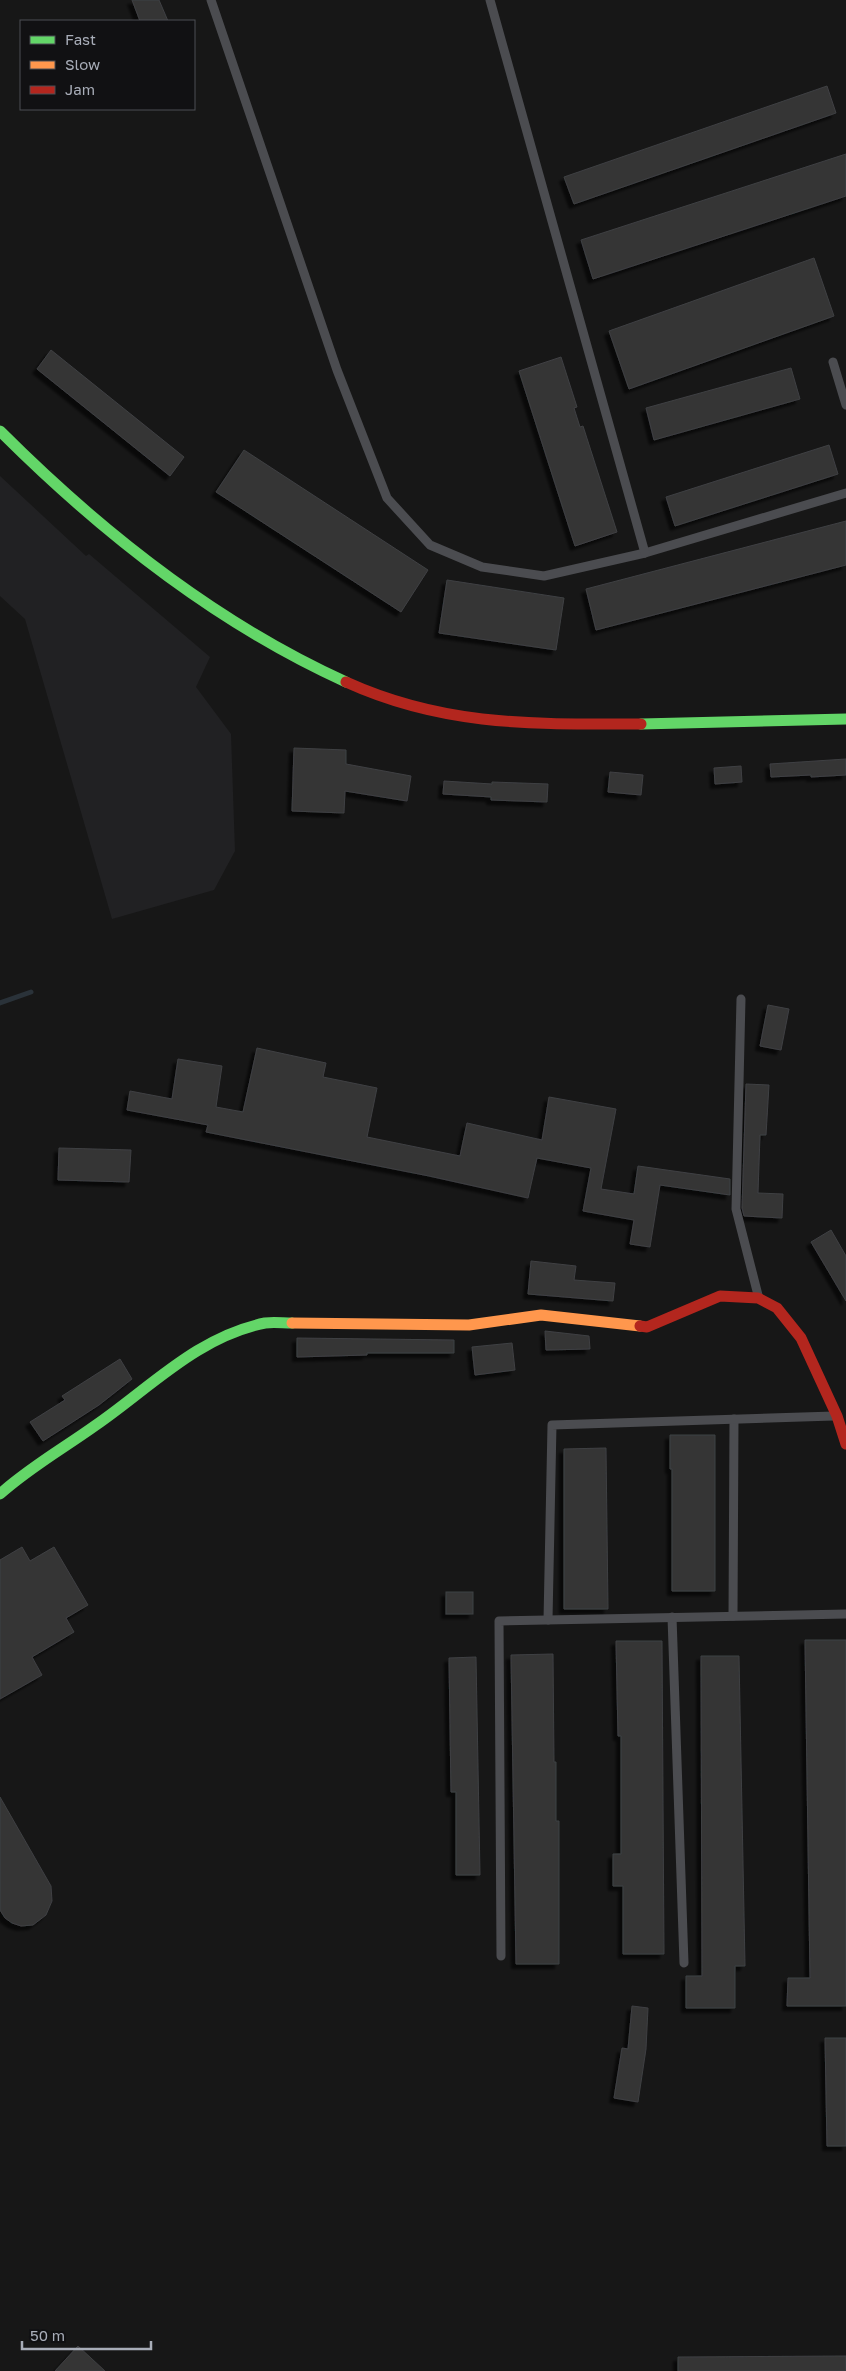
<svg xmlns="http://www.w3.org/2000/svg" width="846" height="2371" viewBox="0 0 846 2371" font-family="'Golos Text',sans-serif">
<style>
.built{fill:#212123}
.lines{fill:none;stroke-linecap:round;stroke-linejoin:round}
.stream{stroke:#2a3239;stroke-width:5}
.building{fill:#353536;stroke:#3f4043;filter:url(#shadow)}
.lane{stroke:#4b4c50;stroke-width:9}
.fast{stroke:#63d668;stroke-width:11}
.slow{stroke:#ff974d;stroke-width:11}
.jam{stroke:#b3261e;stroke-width:11}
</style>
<defs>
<filter id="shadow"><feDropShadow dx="-4.5" dy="4.5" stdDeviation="1" flood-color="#0009"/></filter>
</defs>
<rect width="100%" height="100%" fill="#171717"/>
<path class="built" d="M0,476L86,556L89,554L210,657L196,687L231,734L235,851L214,890L112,919L25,619L0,596Z"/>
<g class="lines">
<path class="stream" d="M0,1003L31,992"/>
</g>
<g class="building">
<path d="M132,0H159L168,21H140Z"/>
<path d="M827,86L836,113L574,204L564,177Z"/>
<path d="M846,154V196L593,279L581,240Z"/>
<path d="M814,258L834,316L629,389L609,331Z"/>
<path d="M51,350L184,457L170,476L37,369Z"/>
<path d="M561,357L577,407L574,408L580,427L583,426L617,532L575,546L519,371Z"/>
<path d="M791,368L800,399L654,440L646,408Z"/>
<path d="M829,445L838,474L675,526L666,497Z"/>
<path d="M244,450L428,570L401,612L216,492Z"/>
<path d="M846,521V565L596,630L586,589Z"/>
<path d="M447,580L564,598L556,650L439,633Z"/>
<path d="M294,748L346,750V764L411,776L407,801L345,791L344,813L292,811Z"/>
<path d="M846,759V775L811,777V775L771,777L770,764Z"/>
<path d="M741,766L742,782L715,784L714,768Z"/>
<path d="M610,772L643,775L641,795L608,792Z"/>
<path d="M444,781L492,784V782L548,784L547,802L491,800V797L443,794Z"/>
<path d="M768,1005L789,1009L781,1050L760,1046Z"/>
<path d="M257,1048L326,1063L323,1077L377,1088L367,1137L460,1156L467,1123L542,1140L549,1097L616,1109L601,1189L634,1194L638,1166L730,1179V1195L660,1185L650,1247L630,1244L634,1220L583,1211L591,1168L537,1158L528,1198L429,1176L206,1132L208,1125L127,1110L130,1091L172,1099L178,1059L222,1066L216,1107L243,1112Z"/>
<path d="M746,1084L769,1085L766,1135H760L758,1193L783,1194L782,1218L744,1216L742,1208Z"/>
<path d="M59,1148L131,1150L129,1182L58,1180Z"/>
<path d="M831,1230L846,1256V1301L811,1242Z"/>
<path d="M531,1261L576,1266L574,1280L615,1283L613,1301L528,1294Z"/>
<path d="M545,1331L589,1336L590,1349L546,1350Z"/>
<path d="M297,1338L454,1340V1353H367V1355L297,1357Z"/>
<path d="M512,1343L515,1370L475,1375L472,1347Z"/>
<path d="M120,1359L132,1379L99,1405L43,1441L30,1422L65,1400L62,1396Z"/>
<path d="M670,1435H715V1591H672V1469H670Z"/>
<path d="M606,1448L608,1609H564V1449Z"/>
<path d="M22,1547L30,1561L54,1547L88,1605L66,1618L74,1632L32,1657L42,1675L0,1699V1560Z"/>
<rect x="446" y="1592" width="27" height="22"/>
<path d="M805,1640H846V2006H787L788,1978H810Z"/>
<path d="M616,1641H662L664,1954H623V1886H613V1854H621V1736H618Z"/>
<path d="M553,1654L554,1762H556V1821H559V1964H516L511,1655Z"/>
<path d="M701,1656H739L745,1966H735V2008H686V1976H702Z"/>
<path d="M476,1657L480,1875H456V1792H451L449,1658Z"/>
<path d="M0,1797L51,1886L52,1901L46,1915L33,1925L21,1926L12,1923L5,1918L0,1910Z"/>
<path d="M632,2006L648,2008L646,2049L638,2102L614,2098L622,2048L628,2049Z"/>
<path d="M825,2038H846V2146H827Z"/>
<path d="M78,2346L105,2371H55Z"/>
<path d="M846,2356V2371H678V2357Z"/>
</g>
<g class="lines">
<g class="lane">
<path d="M211,0L337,370L387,498L430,545L482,567L544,576L645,553L846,493"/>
<path d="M490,0L645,553"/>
<path d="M833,362L846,405"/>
<path d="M741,999L736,1209L758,1295"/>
<path d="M733,1616L734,1419"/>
<path d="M672,1617L684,1963"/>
<path d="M548,1620L552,1425L834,1416"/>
<path d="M501,1956L499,1621L846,1614"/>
</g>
<g class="fast">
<path d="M0,431C100,531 216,623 346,682"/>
<path d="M641,724L846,719"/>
<path d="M0,1494C30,1467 64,1448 96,1425C151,1387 197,1337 265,1323C273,1322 283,1323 292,1323"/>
</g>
<path class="slow" d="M292,1323L469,1325L541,1315L640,1326"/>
<g class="jam">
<path d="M346,682C445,727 535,724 641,724"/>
<path d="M640,1326L647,1327L720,1296L758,1298L777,1308L801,1338L837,1416L846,1444"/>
</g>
</g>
<rect x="20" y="20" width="175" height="90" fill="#111113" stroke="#4d4f55"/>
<rect x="30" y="36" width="25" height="8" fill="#63d668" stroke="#4d4f55"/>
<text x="65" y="45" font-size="15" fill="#a8adb8">Fast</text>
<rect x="30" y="61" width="25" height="8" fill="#ff974d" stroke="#4d4f55"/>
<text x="65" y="70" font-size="15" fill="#a8adb8">Slow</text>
<rect x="30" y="86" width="25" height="8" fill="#b3261e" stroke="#4d4f55"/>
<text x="65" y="95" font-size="15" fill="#a8adb8">Jam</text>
<path d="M22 2341v8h129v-8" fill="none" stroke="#a8adb8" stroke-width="2.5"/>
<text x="30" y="2341" font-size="15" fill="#a8adb8" stroke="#111113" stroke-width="4" paint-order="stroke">50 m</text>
</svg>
